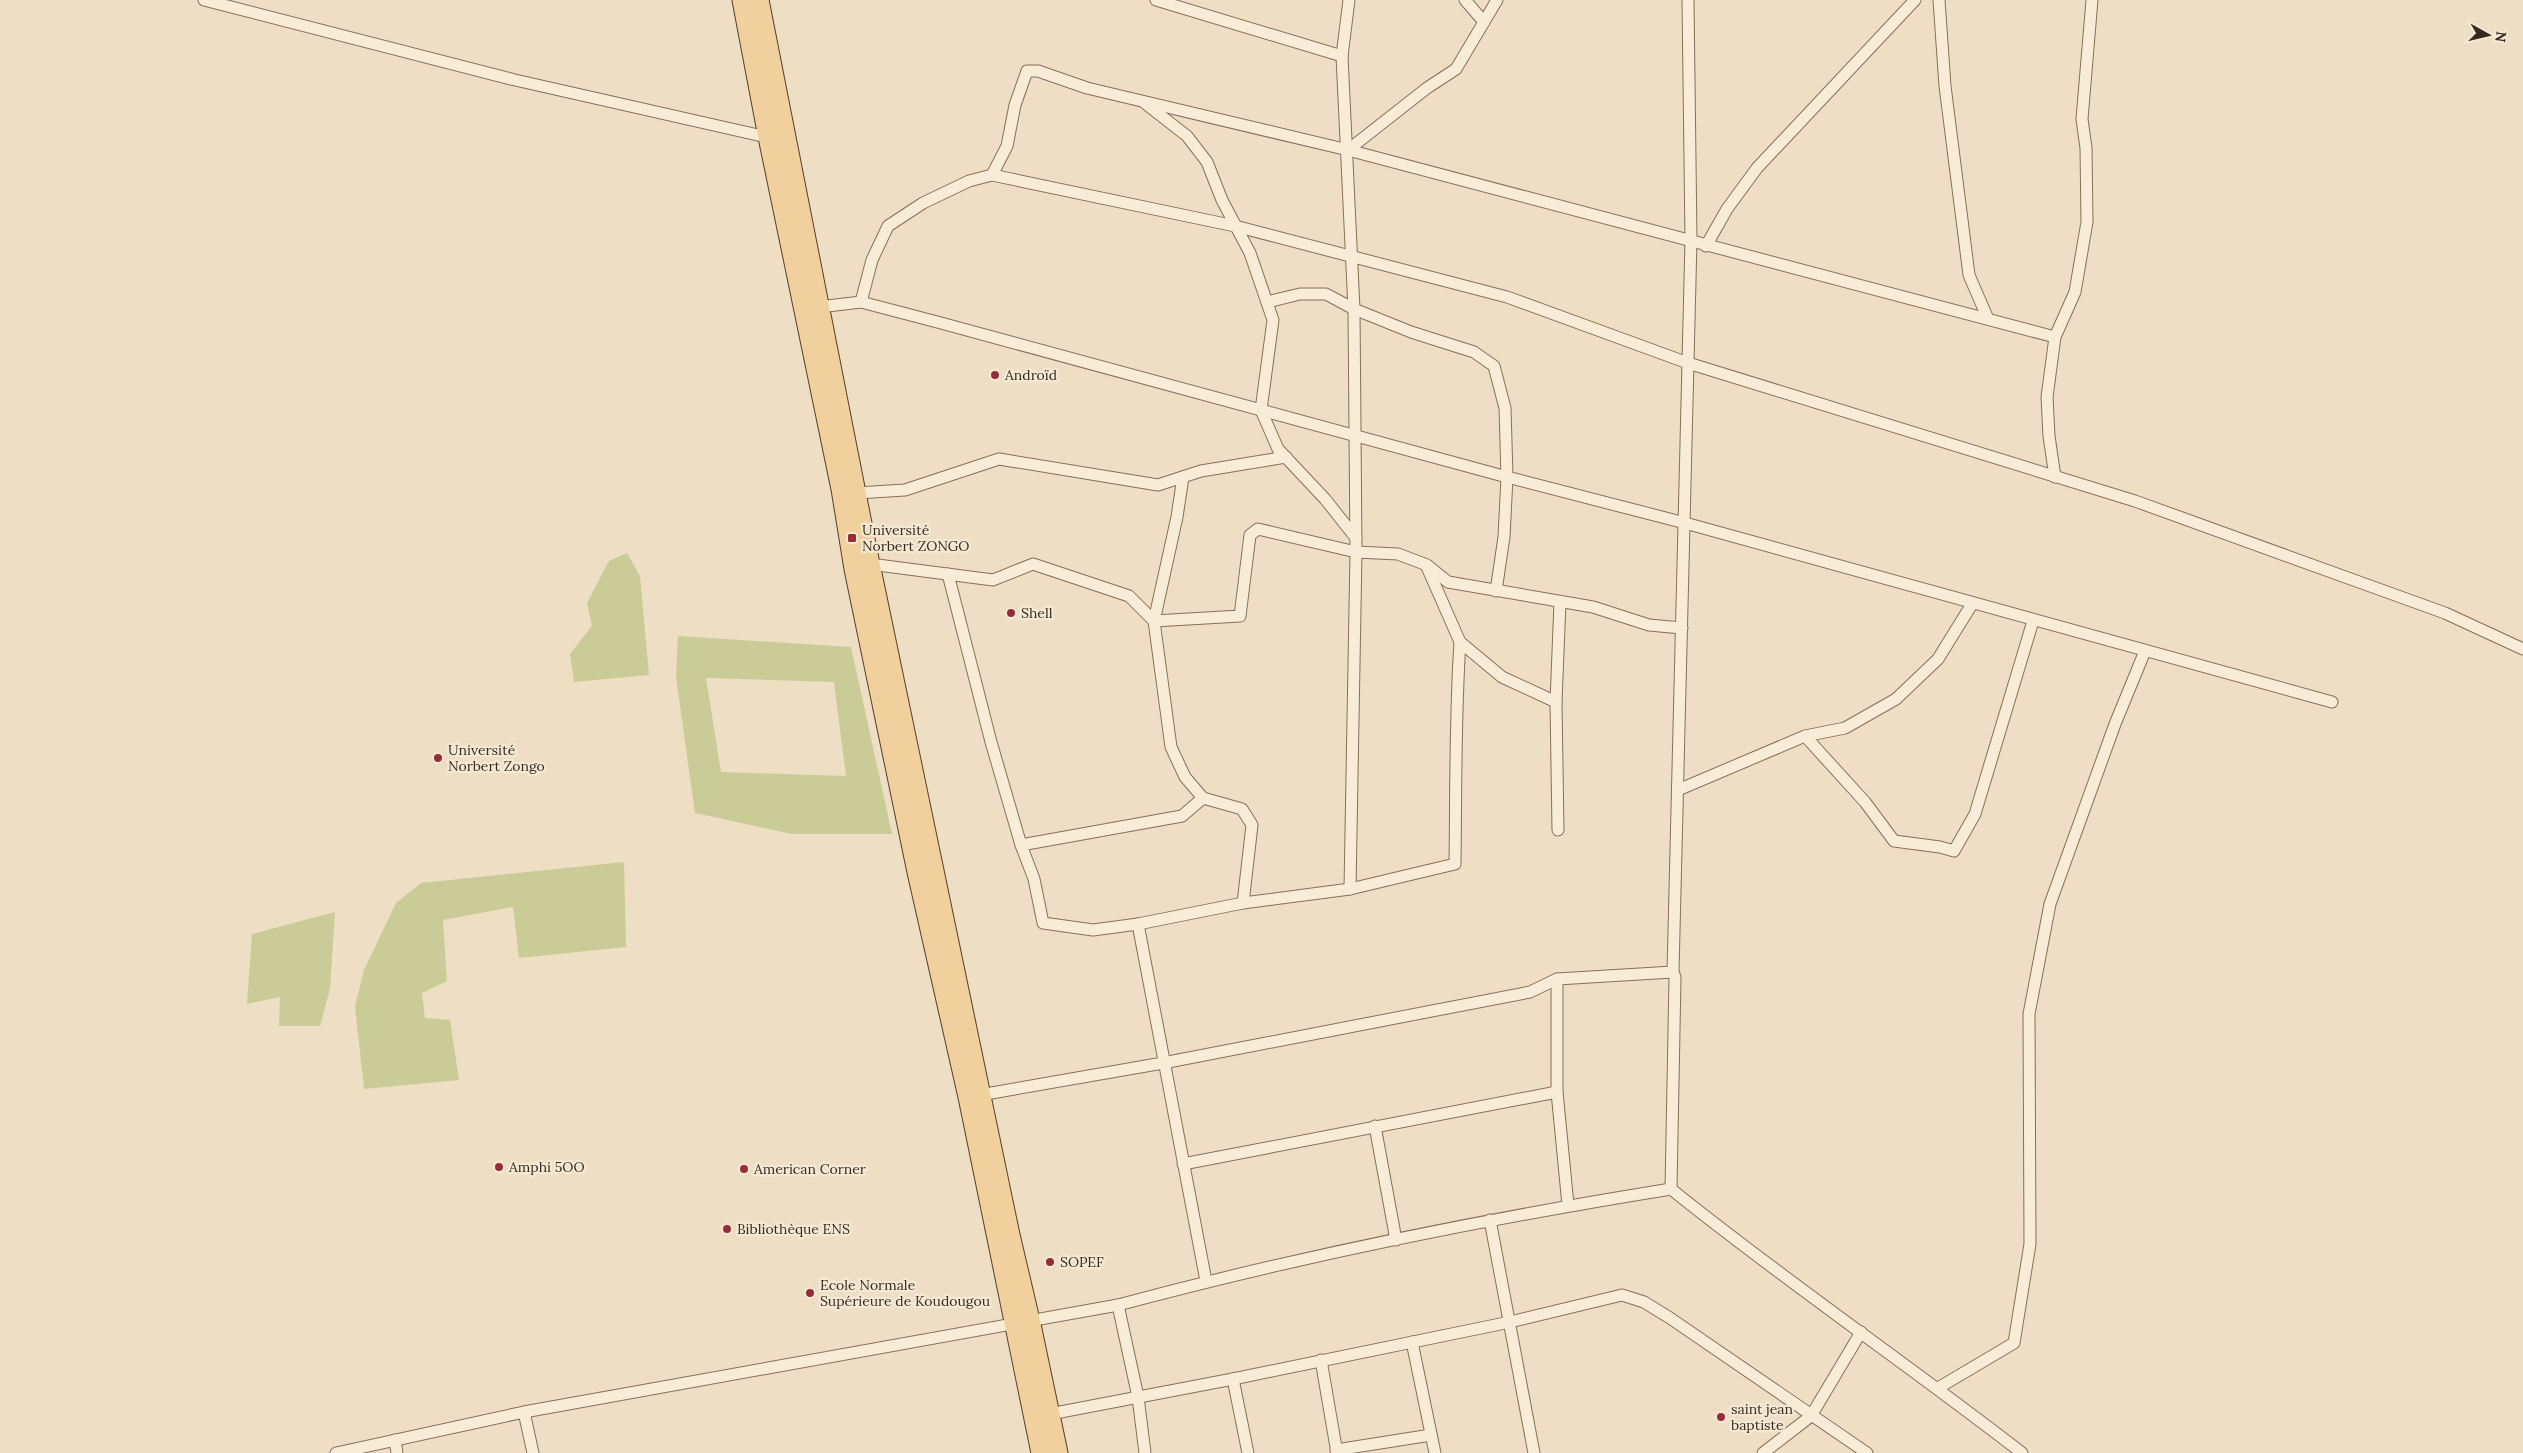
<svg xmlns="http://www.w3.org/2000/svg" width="2523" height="1453" viewBox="0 0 2523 1453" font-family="Lora,serif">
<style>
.green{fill:#cacc98;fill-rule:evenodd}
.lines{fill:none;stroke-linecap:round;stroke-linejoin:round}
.minor-casing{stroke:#886f5b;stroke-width:13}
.primary-casing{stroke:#563e2f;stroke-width:21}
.minor{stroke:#f8ecd7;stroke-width:11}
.primary{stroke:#f0d09d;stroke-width:19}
.poi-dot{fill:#962c35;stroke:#f5e9d4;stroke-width:2}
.labels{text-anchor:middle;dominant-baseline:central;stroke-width:4.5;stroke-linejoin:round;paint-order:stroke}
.poi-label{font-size:14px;fill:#38291f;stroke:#f5e9d4;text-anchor:start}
</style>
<rect width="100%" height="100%" fill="#eedec4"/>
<g class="green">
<path d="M627,553L640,576L649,675L574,682L570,654L592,626L587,603L609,561Z"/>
<path d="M678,636L851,647L892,834H792L695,813L676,677ZM706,678L834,682L846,776L721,772Z"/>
<path d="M624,862L626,947L519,958L513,907L443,920L447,981L422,993L425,1018L450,1020L459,1080L364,1089L355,1007L364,970L396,903L421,883Z"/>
<path d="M335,912L330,989L320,1026H279L280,997L247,1004L252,934Z"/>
</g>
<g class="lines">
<defs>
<g id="minor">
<path d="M204,0L515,80L771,138"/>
<path d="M1156,0L1342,56"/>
<path d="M1349,0L1342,56L1354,309L1356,552L1350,889"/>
<path d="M1465,0L1484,22"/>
<path d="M1939,0L1945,86L1969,275L1988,319"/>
<path d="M1146,104L1187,136L1207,162L1222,200L1250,253L1273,320L1261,410L1278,449L1325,499L1356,538"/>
<path d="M1348,150L1427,88L1456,69L1497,0"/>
<path d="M992,175L1235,226L1507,297L1688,363L2135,501L2445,613L2523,649"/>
<path d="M1706,246L1727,209L1757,168L1915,0"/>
<path d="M861,302L872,260L888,226L923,203L969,181L992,175L1007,146L1015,105L1027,71H1038L1087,88L1348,150L2055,337"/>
<path d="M1267,302L1300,294H1326L1354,309L1411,332L1474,352L1494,366L1505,408L1507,477L1504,537L1496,591"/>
<path d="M819,307L861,302L941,323L1507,477L1685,523L2332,702"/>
<path d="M1183,477L1177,517L1154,621L1171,747L1185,777L1203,798L1242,809L1252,825L1243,903"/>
<path d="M2055,477L2049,436L2047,397L2055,337L2075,292L2087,222L2086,148L2082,119L2092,0"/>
<path d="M857,493L905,490L999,459L1158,485L1201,471L1286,457"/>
<path d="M870,564L993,580L1033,564L1129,596L1154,621L1240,616L1250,535L1258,529L1356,552L1398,554L1427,565L1448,582L1593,607L1649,625L1682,628"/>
<path d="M1427,567L1460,642L1502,677L1556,702"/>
<path d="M948,574L991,742L1021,845L1182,816L1203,798"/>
<path d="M1805,736L1865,802L1894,841L1940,847L1954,851L1975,814L2033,621"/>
<path d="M1678,790L1805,736L1845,728L1896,699L1938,659L1972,604"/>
<path d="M1558,830L1556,702L1560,602"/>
<path d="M1021,845L1034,879L1043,923L1093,930L1138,924L1243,903L1350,889L1455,864C1456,790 1455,716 1460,642"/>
<path d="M1138,924L1206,1281"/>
<path d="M1557,979L1673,972"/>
<path d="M980,1095L1163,1063L1530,992L1557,979V1092L1568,1205"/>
<path d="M1375,1126L1396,1240"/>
<path d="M1183,1164L1557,1092"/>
<path d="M1671,1189L1675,977L1673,972L1691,240L1688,0"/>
<path d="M1490,1220L1534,1453"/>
<path d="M1118,1305L1138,1397L1145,1453"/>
<path d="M1412,1342L1435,1453"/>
<path d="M1321,1360L1337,1453"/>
<path d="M1233,1379L1248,1453"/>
<path d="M1938,1388L2014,1343L2030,1244L2029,1014L2050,904L2115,724L2145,651"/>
<path d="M524,1412L533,1453"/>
<path d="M1050,1414L1233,1379L1510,1322L1622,1295L1644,1302L1670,1318L1867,1453"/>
<path d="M395,1440L397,1453"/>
<path d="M1336,1450L1431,1435"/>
<path d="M336,1453L524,1412L1118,1305C1300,1256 1485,1219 1671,1189C1785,1281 1906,1363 2022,1453"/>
<path d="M1763,1453L1811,1416L1861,1332"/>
</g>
<g id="primary">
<path d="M742,0L768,137L841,489L854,569L917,872L968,1097L1041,1453"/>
<path d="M759,0L870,564L1010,1235L1030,1320L1058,1453"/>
</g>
</defs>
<use href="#minor" class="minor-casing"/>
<use href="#primary" class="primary-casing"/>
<use href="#minor" class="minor"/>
<use href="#primary" class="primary"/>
</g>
<g class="poi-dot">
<circle cx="995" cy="375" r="5"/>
<rect x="847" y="533" width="10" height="10" rx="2.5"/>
<circle cx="1011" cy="613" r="5"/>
<circle cx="438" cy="758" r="5"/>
<circle cx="499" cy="1167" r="5"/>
<circle cx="744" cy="1169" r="5"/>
<circle cx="727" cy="1229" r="5"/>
<circle cx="1050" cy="1262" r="5"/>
<circle cx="810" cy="1293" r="5"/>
<circle cx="1721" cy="1417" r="5"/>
</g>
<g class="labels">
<g class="poi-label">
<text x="1005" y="375">Androïd</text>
<text x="862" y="530">Université<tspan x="862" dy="16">Norbert ZONGO</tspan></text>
<text x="1021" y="613">Shell</text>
<text x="448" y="750">Université<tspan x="448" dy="16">Norbert Zongo</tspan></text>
<text x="509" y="1167">Amphi 5OO</text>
<text x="754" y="1169">American Corner</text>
<text x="737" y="1229">Bibliothèque ENS</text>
<text x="1060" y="1262">SOPEF</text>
<text x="820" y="1285">Ecole Normale<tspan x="820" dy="16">Supérieure de Koudougou</tspan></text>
<text x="1731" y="1409">saint jean<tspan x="1731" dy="16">baptiste</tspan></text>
</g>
</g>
<g transform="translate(2488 35) rotate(98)" stroke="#f5e9d4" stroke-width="4" paint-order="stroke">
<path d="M0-4L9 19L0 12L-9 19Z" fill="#38291f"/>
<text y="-8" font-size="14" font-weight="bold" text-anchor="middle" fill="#38291f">N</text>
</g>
</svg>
